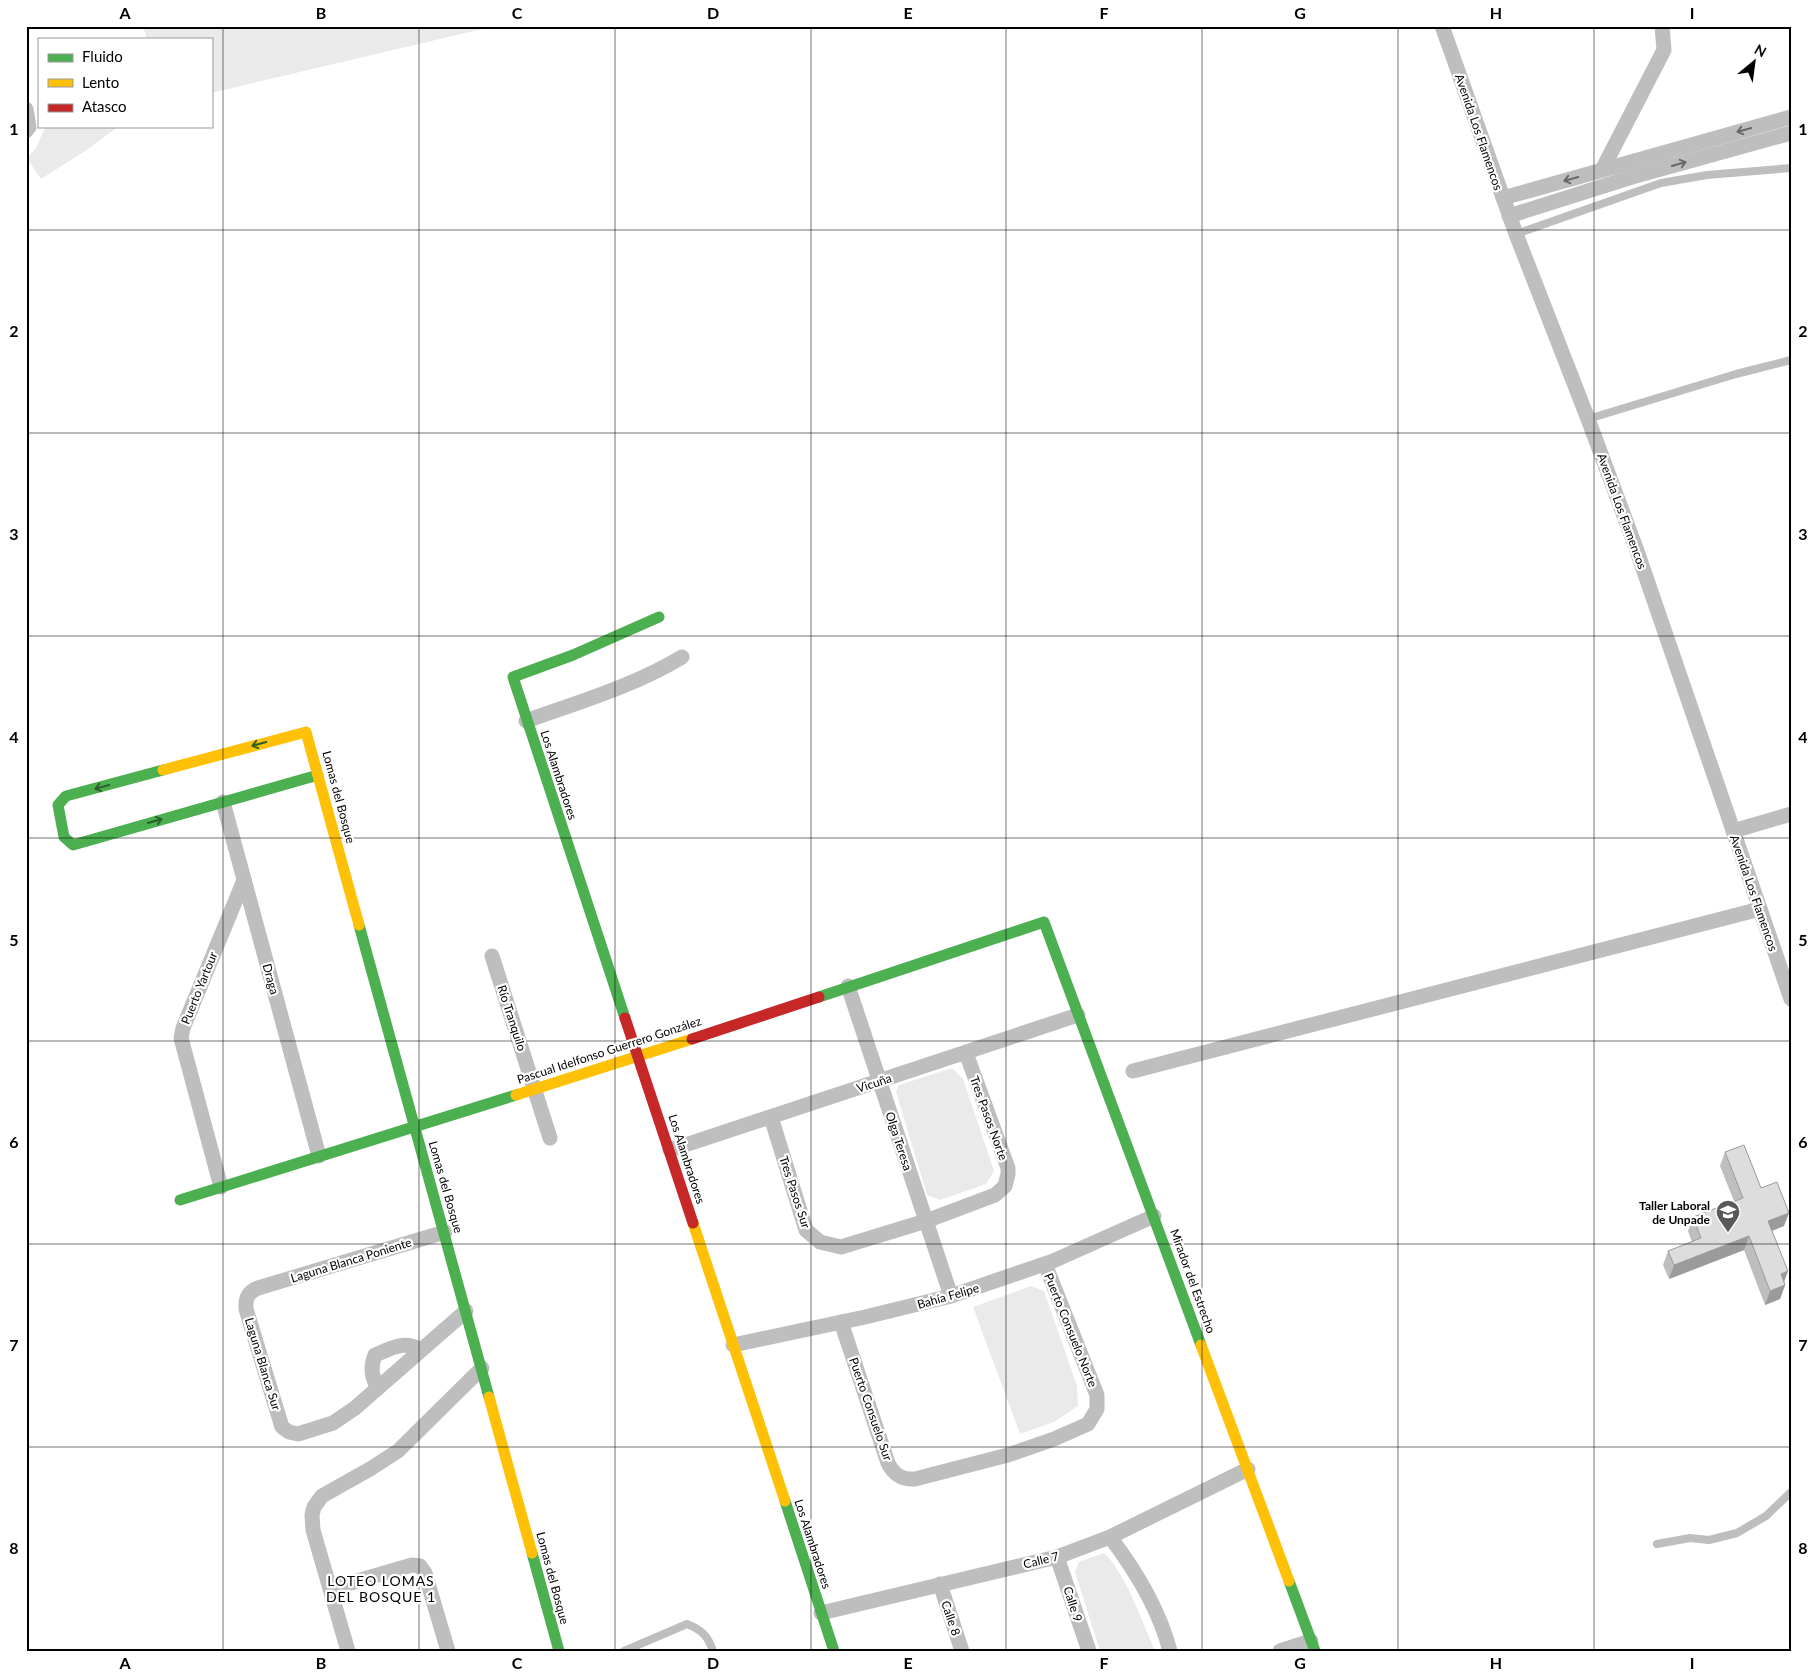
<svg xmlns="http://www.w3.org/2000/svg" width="1817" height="1677" viewBox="0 0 1817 1677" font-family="Lato,sans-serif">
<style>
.green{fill:#eaeaea}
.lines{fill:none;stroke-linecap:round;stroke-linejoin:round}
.lane{stroke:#bebebe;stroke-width:8}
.street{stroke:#bebebe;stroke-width:15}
.fast{stroke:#4caf50;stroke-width:11}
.slow{stroke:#ffc107;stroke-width:11}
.jam{stroke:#c62828;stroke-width:11}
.wall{fill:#bebebe}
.shaded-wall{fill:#9b9b9b}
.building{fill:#ddd;stroke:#9b9b9b}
.oneway{stroke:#686868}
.oneway2{stroke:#2a602c}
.grid{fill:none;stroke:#000;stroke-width:1;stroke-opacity:0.55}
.labels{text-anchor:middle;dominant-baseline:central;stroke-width:4.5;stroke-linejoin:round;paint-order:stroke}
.street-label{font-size:12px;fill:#000;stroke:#fff}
.poi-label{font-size:12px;font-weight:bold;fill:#000;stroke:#fff;text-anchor:end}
.neighbourhood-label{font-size:14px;letter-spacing:1px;fill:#000;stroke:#fff}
.neatline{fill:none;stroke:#000;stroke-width:2}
.grid-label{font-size:16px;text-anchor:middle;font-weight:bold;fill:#000}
</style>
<rect width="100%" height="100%" fill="#fff"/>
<g class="green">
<path d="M143,26H487L491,27L211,93V39H147Z"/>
<path d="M46,126H119L88,149L41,179L27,158L36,148Z"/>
<path d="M952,1068L963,1079L994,1171L986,1184L940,1200L927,1195L896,1092L899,1085Z"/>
<path d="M1031,1286L1044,1291L1077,1386L1078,1406L1054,1422L1020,1434L973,1307Z"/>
<path d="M1104,1553C1125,1572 1143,1623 1155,1651H1100L1075,1572L1079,1562Z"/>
</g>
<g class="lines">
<g class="lane">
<path d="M1516,234L1661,183L1707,175L1791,168"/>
<path d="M1588,419L1736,374L1791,360"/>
<path d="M1657,1544L1690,1538L1709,1540L1737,1533L1766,1516L1791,1492"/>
<path d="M624,1651L687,1624C702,1630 708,1636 713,1651"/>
</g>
<g class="street">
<path d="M1442,26L1516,234L1588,419L1636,548L1791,999"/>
<path d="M26,109L29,127L26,131"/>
<path d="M1602,170L1664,50L1662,26"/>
<path d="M1503,198L1791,117"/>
<path d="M1509,216L1632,177L1791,133"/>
<path d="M526,721C579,702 634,686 682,657"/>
<path d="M223,802L319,1156"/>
<path d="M1733,831L1791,814"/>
<path d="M492,956L550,1138"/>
<path d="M848,986L951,1296"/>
<path d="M1133,1071L1760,909"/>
<path d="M771,1117L806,1230L820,1242L841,1247L926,1221L995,1195L1005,1186L1008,1174V1168L966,1053"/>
<path d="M670,1150L1078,1015"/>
<path d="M221,1187L181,1038L183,1028L244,880"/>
<path d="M445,1232L258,1288C248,1292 245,1299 246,1309L282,1427L289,1432L298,1434L333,1423L355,1408L466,1311"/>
<path d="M841,1322L888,1463C894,1475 902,1480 915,1479L1008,1455L1054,1439L1088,1424L1097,1409V1395L1045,1264"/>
<path d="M733,1345L865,1317L951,1296L1053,1261L1154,1216"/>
<path d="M378,1388C371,1377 370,1367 375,1355C392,1348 404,1340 421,1350"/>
<path d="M1110,1537C1136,1571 1159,1609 1170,1651"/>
<path d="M1057,1557L1089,1651"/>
<path d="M940,1584L962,1651"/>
<path d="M330,1589L412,1565L420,1566L425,1573L448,1651"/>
<path d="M821,1613L1057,1557L1110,1537L1248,1469"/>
<path d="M348,1651L313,1530L312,1515L314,1507L322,1496L370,1469L398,1451L482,1368"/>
<path d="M1280,1651L1311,1641"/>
</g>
<g class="fast">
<path d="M163,770L66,796L58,805L64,837L73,845L318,775"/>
<path d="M359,925L489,1397"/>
<path d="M819,997L1044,922L1201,1345"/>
<path d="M625,1018L513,677L573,655L659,617"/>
<path d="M180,1200L516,1095"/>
<path d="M785,1501L834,1651"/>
<path d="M532,1553L559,1651"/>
<path d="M1289,1581L1315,1651"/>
</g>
<g class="slow">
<path d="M163,770L306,732L359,925"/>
<path d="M516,1095L692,1039"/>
<path d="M693,1223L785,1501"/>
<path d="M1201,1345L1289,1581"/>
<path d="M489,1397L532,1553"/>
</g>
<g class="jam">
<path d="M625,1018L693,1223"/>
<path d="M692,1039L819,997"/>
</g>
</g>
<path class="wall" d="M1725,1152L1761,1188L1784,1226L1772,1231L1785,1285L1780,1299L1765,1305L1744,1250L1669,1279L1663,1265L1668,1251L1692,1242L1688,1231L1693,1217L1734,1201L1720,1166Z"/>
<g class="shaded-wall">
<path d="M1789,1213L1784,1226L1763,1234L1768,1221Z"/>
<path d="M1749,1236L1744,1250L1669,1279L1674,1265Z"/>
<path d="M1788,1271L1783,1285L1781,1274Z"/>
<path d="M1785,1285L1780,1299L1765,1305L1770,1291Z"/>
</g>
<path class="building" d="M1744,1145L1761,1188L1777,1182L1789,1213L1768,1221L1788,1271L1781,1274L1785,1285L1770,1291L1749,1236L1674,1265L1668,1251L1701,1238L1693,1217L1743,1198L1725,1152Z"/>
<defs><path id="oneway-shaft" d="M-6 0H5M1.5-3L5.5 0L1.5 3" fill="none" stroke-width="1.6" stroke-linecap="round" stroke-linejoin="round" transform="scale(1.25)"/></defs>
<g class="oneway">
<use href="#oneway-shaft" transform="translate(1744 130) rotate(164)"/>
<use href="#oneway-shaft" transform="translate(1679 164) rotate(-16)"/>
<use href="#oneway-shaft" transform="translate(1571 179) rotate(164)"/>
</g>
<g class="oneway2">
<use href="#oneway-shaft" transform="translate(259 744) rotate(165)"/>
<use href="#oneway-shaft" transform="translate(102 787) rotate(165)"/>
<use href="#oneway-shaft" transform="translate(155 821) rotate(-16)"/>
</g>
<path class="grid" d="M223,26V1651M419,26V1651M615,26V1651M811,26V1651M1006,26V1651M1202,26V1651M1398,26V1651M1594,26V1651M26,230H1791M26,433H1791M26,636H1791M26,838H1791M26,1041H1791M26,1244H1791M26,1447H1791"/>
<defs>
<symbol id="university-pin" viewBox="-11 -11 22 30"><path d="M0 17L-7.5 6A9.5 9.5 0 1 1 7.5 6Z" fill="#595959" stroke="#fff"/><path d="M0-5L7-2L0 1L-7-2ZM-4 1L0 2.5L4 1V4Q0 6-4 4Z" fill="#fff"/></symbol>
</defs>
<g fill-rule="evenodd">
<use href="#university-pin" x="1714" y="1198" width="28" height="38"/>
</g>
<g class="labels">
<g class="street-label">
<text transform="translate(1479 132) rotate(71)">Avenida Los Flamencos</text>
<text transform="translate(1622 511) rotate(70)">Avenida Los Flamencos</text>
<text transform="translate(559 775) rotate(72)">Los Alambradores</text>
<text transform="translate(339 797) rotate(75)">Lomas del Bosque</text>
<text transform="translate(1754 893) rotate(71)">Avenida Los Flamencos</text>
<text transform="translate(271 979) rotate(75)">Draga</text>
<text transform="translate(199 988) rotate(-68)">Puerto Yartour</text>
<text transform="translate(512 1018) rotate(72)">Río Tranquilo</text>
<text transform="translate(609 1050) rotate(-18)">Pascual Idelfonso Guerrero González</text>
<text transform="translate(874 1083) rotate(-18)">Vicuña</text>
<text transform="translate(989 1118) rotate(70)">Tres Pasos Norte</text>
<text transform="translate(899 1141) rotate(72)">Olga Teresa</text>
<text transform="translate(687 1159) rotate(72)">Los Alambradores</text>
<text transform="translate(446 1187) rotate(74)">Lomas del Bosque</text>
<text transform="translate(795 1192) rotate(72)">Tres Pasos Sur</text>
<text transform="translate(351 1260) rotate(-17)">Laguna Blanca Poniente</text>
<text transform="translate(1193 1281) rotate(70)">Mirador del Estrecho</text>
<text transform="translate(948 1296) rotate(-16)">Bahía Felipe</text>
<text transform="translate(1071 1330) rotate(68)">Puerto Consuelo Norte</text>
<text transform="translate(263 1364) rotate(73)">Laguna Blanca Sur</text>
<text transform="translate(871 1409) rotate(71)">Puerto Consuelo Sur</text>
<text transform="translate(813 1544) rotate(72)">Los Alambradores</text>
<text transform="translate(1041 1560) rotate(-14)">Calle 7</text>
<text transform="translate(553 1578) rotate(75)">Lomas del Bosque</text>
<text transform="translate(1073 1604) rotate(72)">Calle 9</text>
<text transform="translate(951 1618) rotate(71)">Calle 8</text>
</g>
<g class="poi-label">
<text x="1710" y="1205">Taller Laboral<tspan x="1710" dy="14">de Unpade</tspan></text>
</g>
<g class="neighbourhood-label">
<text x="381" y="1580">LOTEO LOMAS<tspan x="381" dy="16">DEL BOSQUE 1</tspan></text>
</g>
</g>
<rect width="1817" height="1677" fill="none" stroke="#ffffff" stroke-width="55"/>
<rect x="38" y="38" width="175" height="90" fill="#ffffff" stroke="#999999"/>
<rect x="48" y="54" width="25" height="8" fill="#4caf50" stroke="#999999"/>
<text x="82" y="62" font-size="15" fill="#000000">Fluido</text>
<rect x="48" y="79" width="25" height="8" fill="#ffc107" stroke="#999999"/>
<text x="82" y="88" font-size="15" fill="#000000">Lento</text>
<rect x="48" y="104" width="25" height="8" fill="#c62828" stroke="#999999"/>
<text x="82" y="112" font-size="15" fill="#000000">Atasco</text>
<g transform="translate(1754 62) rotate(29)" stroke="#ffffff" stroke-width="4" paint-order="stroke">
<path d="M0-4L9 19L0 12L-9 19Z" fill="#000000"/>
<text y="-8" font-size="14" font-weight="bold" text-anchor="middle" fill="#000000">N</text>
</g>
<rect x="28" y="28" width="1762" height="1622" class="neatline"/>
<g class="grid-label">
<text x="125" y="19">A</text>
<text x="321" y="19">B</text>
<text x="517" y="19">C</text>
<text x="713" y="19">D</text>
<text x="908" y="19">E</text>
<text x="1104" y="19">F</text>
<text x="1300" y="19">G</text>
<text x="1496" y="19">H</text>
<text x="1692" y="19">I</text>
<text x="14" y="135">1</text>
<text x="1803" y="135">1</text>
<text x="14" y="337">2</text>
<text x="1803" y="337">2</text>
<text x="14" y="540">3</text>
<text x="1803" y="540">3</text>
<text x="14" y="743">4</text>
<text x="1803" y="743">4</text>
<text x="14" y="946">5</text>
<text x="1803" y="946">5</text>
<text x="14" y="1148">6</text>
<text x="1803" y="1148">6</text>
<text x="14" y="1351">7</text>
<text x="1803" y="1351">7</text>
<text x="14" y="1554">8</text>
<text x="1803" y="1554">8</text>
<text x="125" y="1669">A</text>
<text x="321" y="1669">B</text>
<text x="517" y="1669">C</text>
<text x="713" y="1669">D</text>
<text x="908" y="1669">E</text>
<text x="1104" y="1669">F</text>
<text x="1300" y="1669">G</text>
<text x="1496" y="1669">H</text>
<text x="1692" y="1669">I</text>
</g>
</svg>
